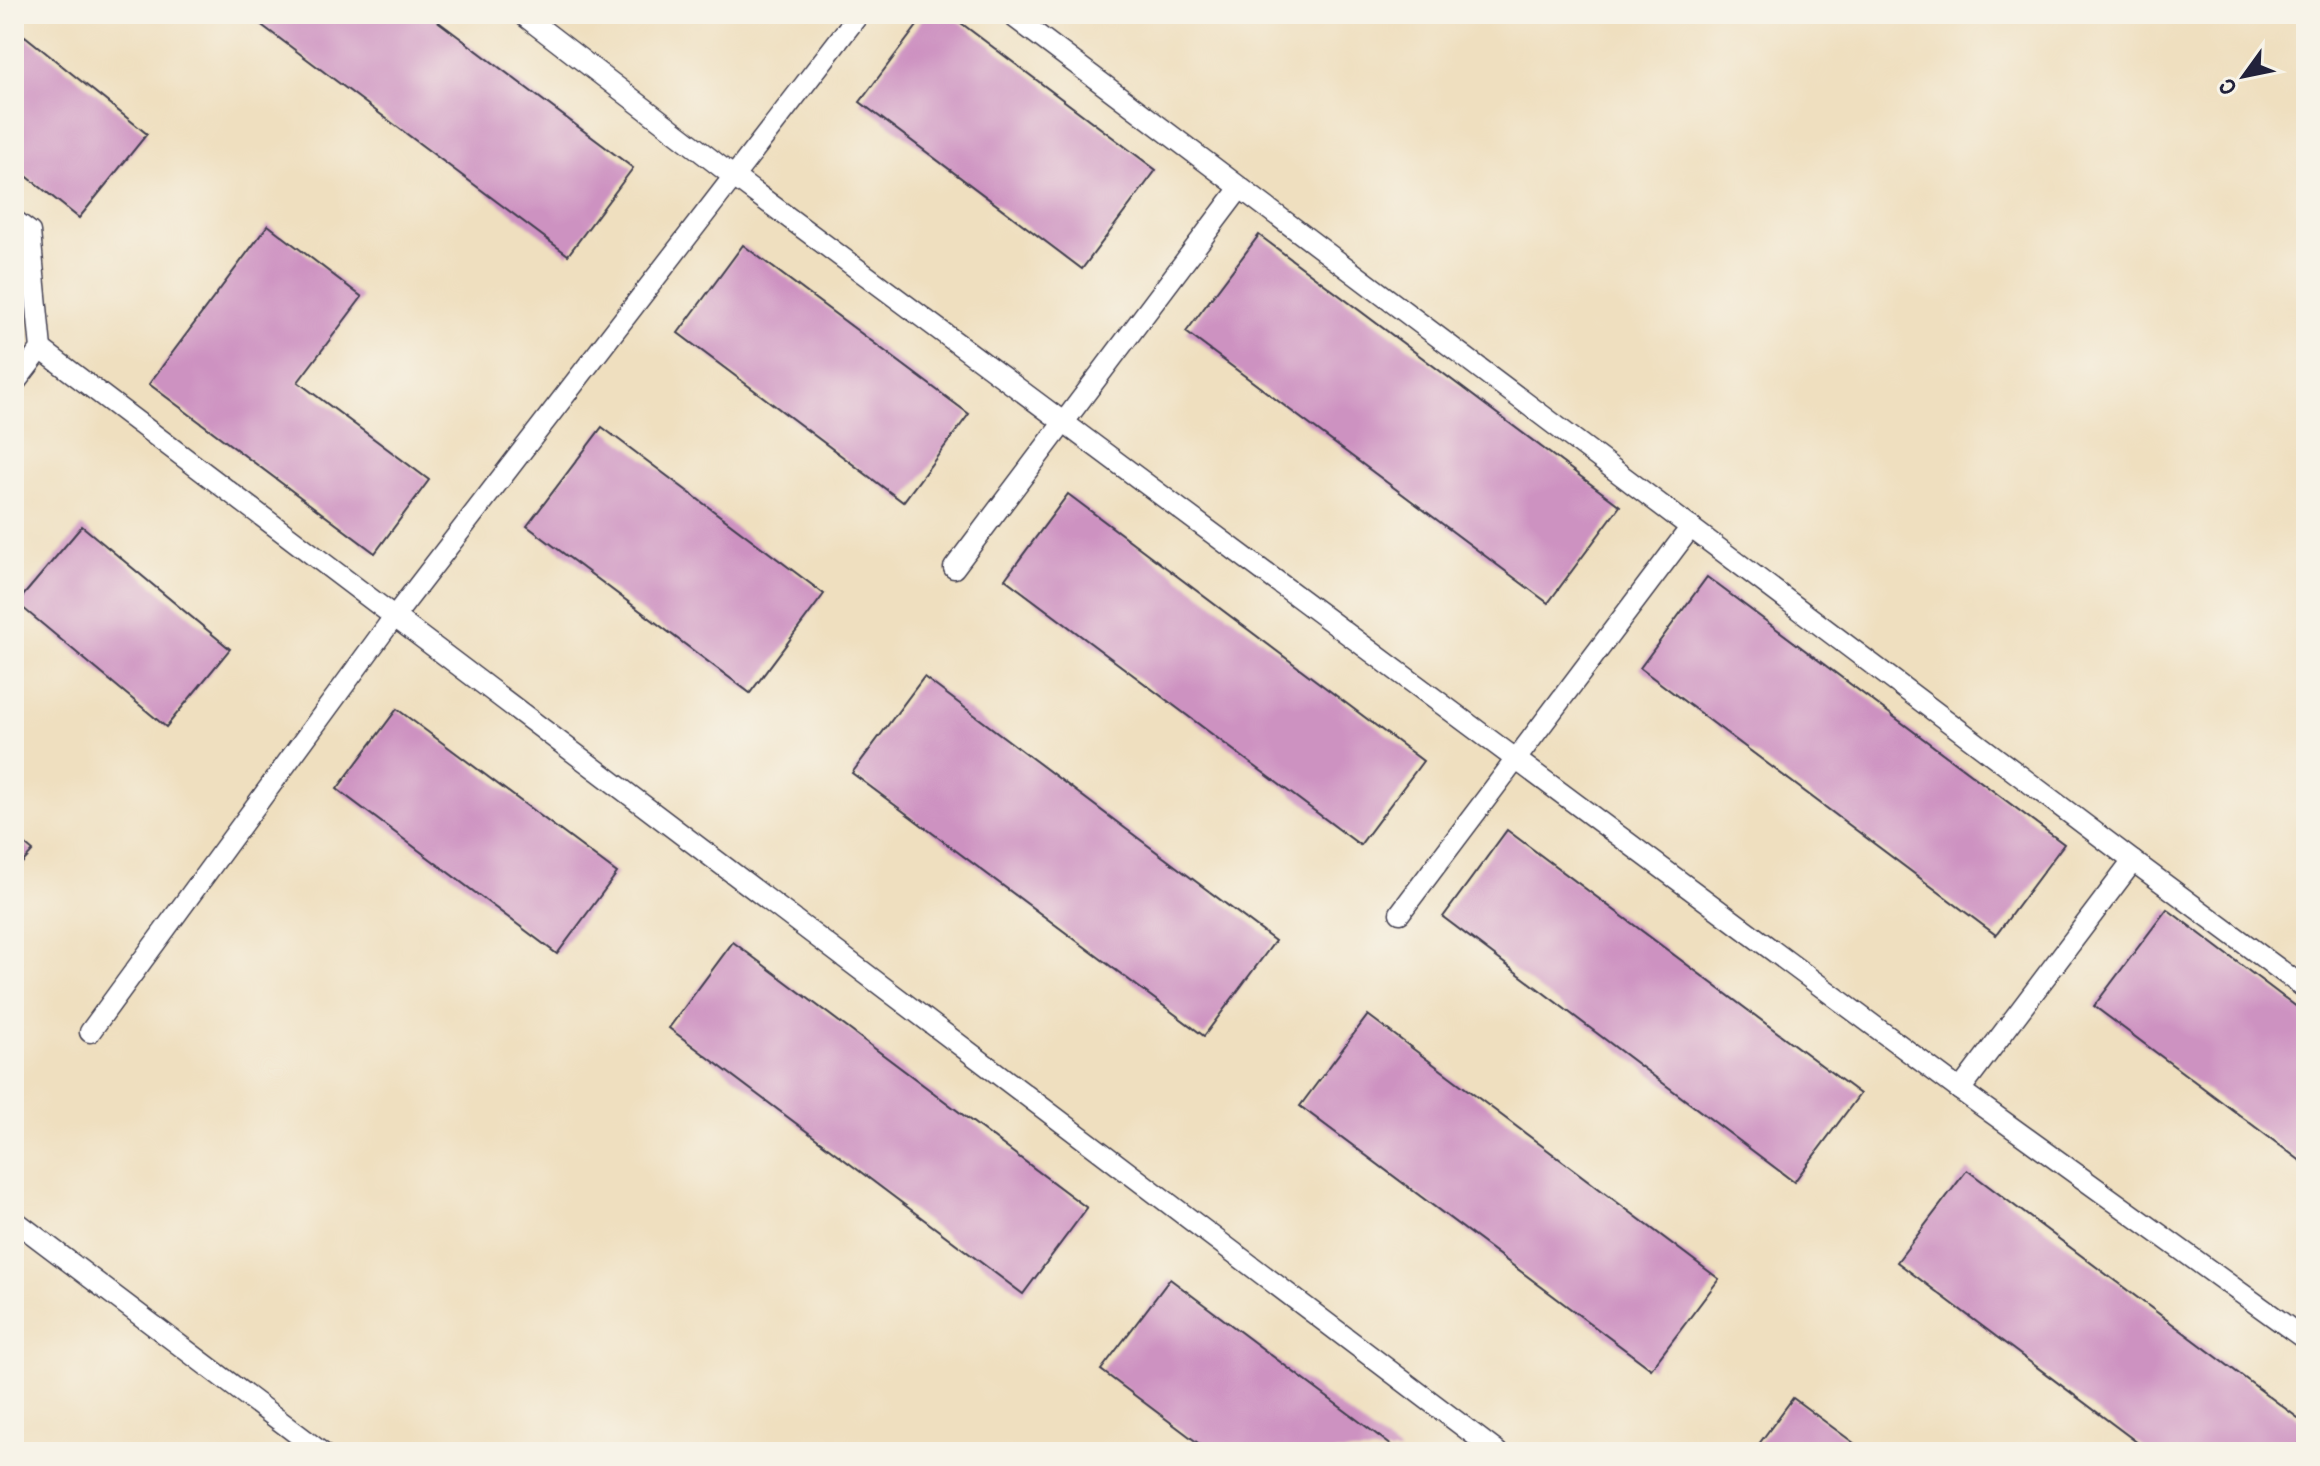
<svg xmlns="http://www.w3.org/2000/svg" width="2320" height="1466" viewBox="0 0 2320 1466" font-family="Pangolin,sans-serif">
<style>
.building{fill:#cd92c1}
.lines{fill:none;stroke-linecap:round;stroke-linejoin:round}
.service-casing{stroke:#413e4f;stroke-width:23}
.service{stroke:#fff;stroke-width:20}
</style>
<rect width="100%" height="100%" fill="#f7f3e8"/>
<filter id="ink" filterUnits="userSpaceOnUse"><feTurbulence type="fractalNoise" baseFrequency=".0125" numOctaves="2"/><feDisplacementMap in="SourceGraphic" scale="16" xChannelSelector="R" yChannelSelector="G"/><feConvolveMatrix kernelMatrix="1 2 1 2 8 2 1 2 1" color-interpolation-filters="sRGB"/></filter>
<filter id="wash" filterUnits="userSpaceOnUse"><feTurbulence type="fractalNoise" baseFrequency=".006" numOctaves="4" result="noise"/><feDisplacementMap in="SourceGraphic" scale="32" xChannelSelector="R" yChannelSelector="G"/><feGaussianBlur stdDeviation="1.8" result="paint"/><feColorMatrix in="noise" values="0 0 0 0 0 0 0 0 0 0 0 0 0 0 0 0 0 1.4 0 .05"/><feComposite in="paint" operator="in"/></filter>
<g filter="url(#wash)">
<rect width="100%" height="100%" fill="#efdfbf"/>
<g id="blocks">
<g class="building">
<path d="M247,14H428L633,168L568,255Z"/>
<path d="M926,14H949L1156,170L1082,269L860,102Z"/>
<path d="M25,36L147,134L79,218L14,166V50Z"/>
<path d="M268,225L362,297L298,382L429,480L375,553L149,384Z"/>
<path d="M1259,235L1620,506L1548,603L1186,332Z"/>
<path d="M743,245L969,414L903,502L678,333Z"/>
<path d="M602,427L824,594L750,693L527,526Z"/>
<path d="M1068,494L1423,761L1360,845L1005,579Z"/>
<path d="M82,526L230,649L166,727L17,603Z"/>
<path d="M1707,577L2064,844L1996,935L1640,668Z"/>
<path d="M924,677L1275,941L1204,1036L852,773Z"/>
<path d="M397,709L617,873L557,954L337,789Z"/>
<path d="M1507,830L1860,1094L1794,1182L1443,917Z"/>
<path d="M14,835L33,851L14,872Z"/>
<path d="M2167,909L2306,1014V1165L2094,1006Z"/>
<path d="M733,942L1087,1208L1023,1294L669,1028Z"/>
<path d="M1368,1015L1719,1279L1651,1369L1300,1106Z"/>
<path d="M1967,1170L2306,1424V1435L2293,1452H2150L1897,1262Z"/>
<path d="M1170,1279L1400,1452H1210L1101,1370Z"/>
<path d="M1793,1398L1866,1452H1753Z"/>
</g>
</g>
</g>
<g filter="url(#ink)">
<use href="#blocks" fill-opacity="0" stroke="#413e4f" stroke-width="2"/>
<g class="lines">
<defs>
<g id="service">
<path d="M522,14L734,177L1960,1090L2306,1340"/>
<path d="M1010,14L2133,861L2306,989"/>
<path d="M14,220L30,232L41,349L14,384"/>
<path d="M41,349L1497,1452"/>
<path d="M954,568L1240,188"/>
<path d="M1400,913L1691,527"/>
<path d="M90,1032L394,617L859,14"/>
<path d="M1960,1090L2133,861"/>
<path d="M14,1220L321,1452"/>
</g>
</defs>
<use href="#service" class="service-casing"/>
<use href="#service" class="service"/>
</g>
</g>
<rect width="2320" height="1466" fill="none" stroke="#f7f3e8" stroke-width="48"/>
<g transform="translate(2244 76) rotate(237)" stroke="#f7f3e8" stroke-width="6" paint-order="stroke">
<path d="M0-6L14 30L0 20L-14 30Z" fill="#22223b"/>
<text y="-12" font-size="22" font-weight="bold" text-anchor="middle" fill="#22223b">С</text>
</g>
</svg>
